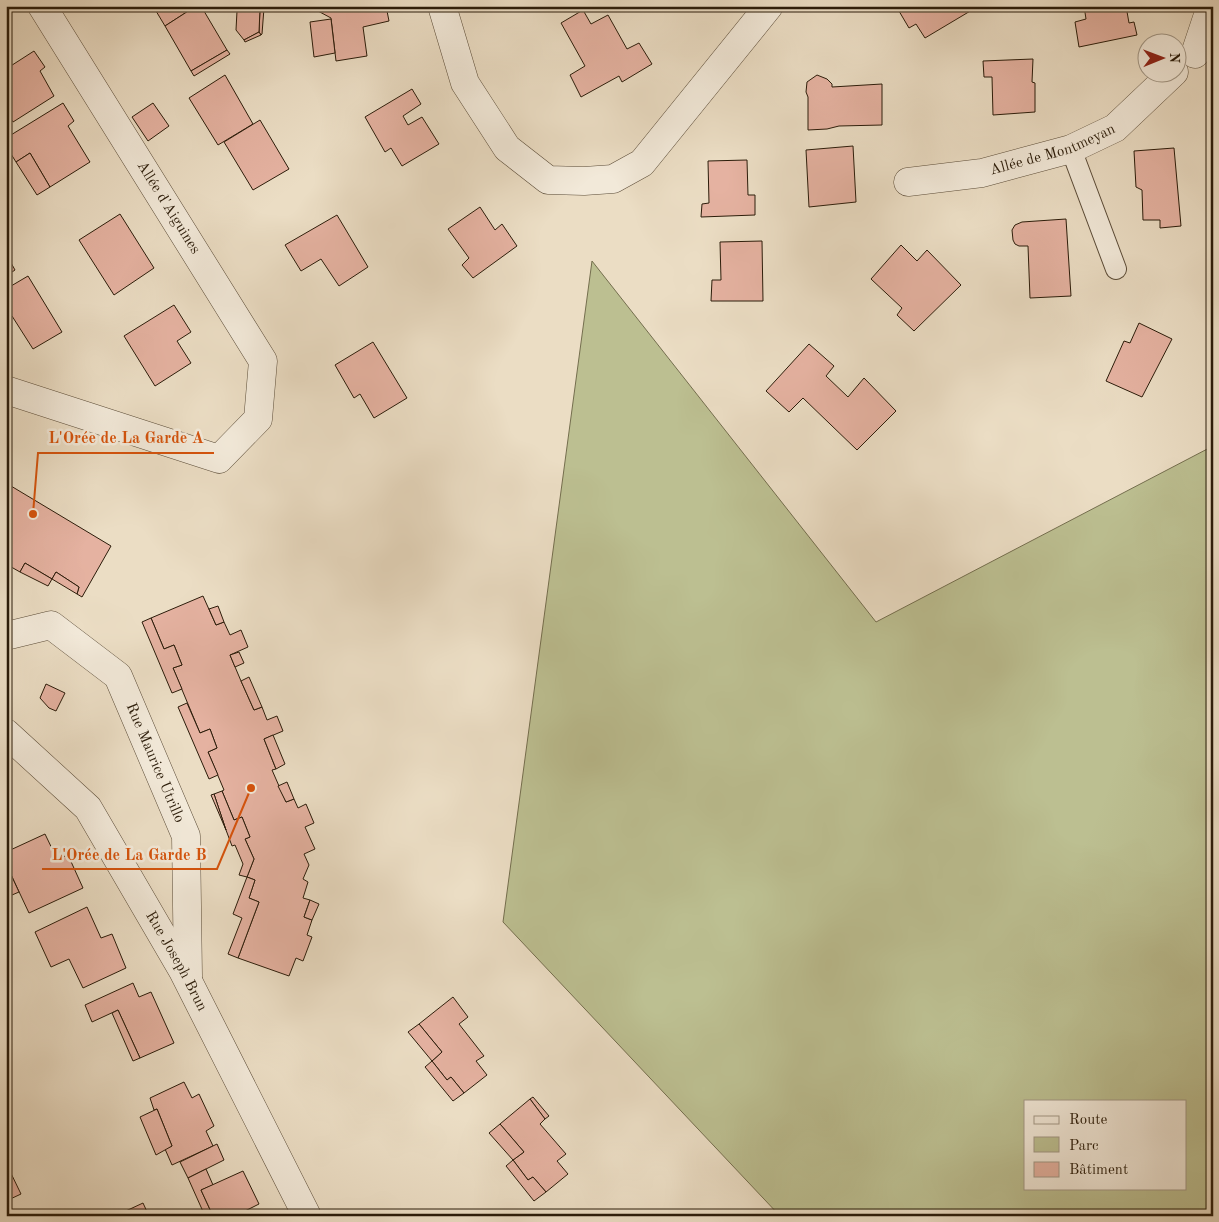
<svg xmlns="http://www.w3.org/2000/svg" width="1219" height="1222" viewBox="0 0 1219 1222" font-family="'Old Standard TT',serif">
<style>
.green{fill:#bcbf91;stroke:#746e4e;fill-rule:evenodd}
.building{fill:#e5b2a1;stroke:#2b1c0a}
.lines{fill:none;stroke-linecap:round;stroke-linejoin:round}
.service-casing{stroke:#5b4c38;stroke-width:22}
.minor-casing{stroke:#5b4c38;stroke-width:29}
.tertiary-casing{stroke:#5b4c38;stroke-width:29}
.service{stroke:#f2e9d9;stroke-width:20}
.minor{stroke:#f2e9d9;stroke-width:28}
.tertiary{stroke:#f2e9d9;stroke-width:28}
.labels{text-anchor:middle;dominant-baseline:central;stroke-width:5;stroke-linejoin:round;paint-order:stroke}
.street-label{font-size:15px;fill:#2b1c0a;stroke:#f2e9d9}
.leader{fill:none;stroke:#d5530c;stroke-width:2}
.callout-dot{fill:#d5530c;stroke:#f2e9d9;stroke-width:2}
.callout-label{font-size:16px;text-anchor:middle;font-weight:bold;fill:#d5530c;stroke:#f2e9d9;stroke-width:5;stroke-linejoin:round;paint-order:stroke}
</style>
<rect width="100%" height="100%" fill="#ebddc4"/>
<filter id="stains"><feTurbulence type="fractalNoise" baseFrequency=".004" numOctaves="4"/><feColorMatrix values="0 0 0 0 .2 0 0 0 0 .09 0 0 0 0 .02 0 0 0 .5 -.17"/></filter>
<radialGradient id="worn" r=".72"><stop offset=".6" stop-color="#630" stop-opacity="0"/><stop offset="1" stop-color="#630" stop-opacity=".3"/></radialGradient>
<path class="green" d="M592,261L876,622L1213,446V1216H780L503,922ZM1025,1101H1185V1188H1025Z"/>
<g class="building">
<path d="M153,6H196L165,26Z"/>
<path d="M196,6H201L227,50L191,71L165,26Z"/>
<path d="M317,6H386L389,21L363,27L367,56L336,61L331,18L318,11Z"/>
<path d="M896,6H976L977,7L925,38L916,24L909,28Z"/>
<path d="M1084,6H1126L1129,23L1134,22L1137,35L1079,47L1075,22L1086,19Z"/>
<path d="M264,8L262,34L261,35L259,32L260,9Z"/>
<path d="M260,9L259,32L244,40L236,30L237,11Z"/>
<path d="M583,10L591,24L608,15L627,49L639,43L652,64L622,82L619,76L581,97L570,75L585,66L561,23Z"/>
<path d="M331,19L335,53L314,57L310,22Z"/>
<path d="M259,32L261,35L245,42L244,40Z"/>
<path d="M227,50L230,54L194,76L191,71Z"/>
<path d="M34,51L45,67L40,71L54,96L13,122L6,111V69Z"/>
<path d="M1033,59L1032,82L1035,83V112L993,115L992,77H984L983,61Z"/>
<path d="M225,75L253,124L218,145L189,98Z"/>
<path d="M817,75L827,79L832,84V87L882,84V125L839,126L827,129L808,130V97L806,92L807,82Z"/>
<path d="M412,89L421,104L403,116L408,125L422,117L439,144L402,166L391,148L385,152L365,117Z"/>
<path d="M63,103L74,121L68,126L90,162L50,187L30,153L16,162L6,146V138Z"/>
<path d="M153,103L169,126L148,141L132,117Z"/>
<path d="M260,120L289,169L253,190L224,142Z"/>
<path d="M853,146L856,202L809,207L806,150Z"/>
<path d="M1174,148L1181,226L1160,228V220H1143L1142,190L1136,187L1134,151Z"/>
<path d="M30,153L50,187L37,195L16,162Z"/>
<path d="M747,160L748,195H755V215L701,217L702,204L709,203L708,161Z"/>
<path d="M480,207L495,230L502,224L517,246L473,278L462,265L469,258L448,229Z"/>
<path d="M120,214L154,268L114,295L79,240Z"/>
<path d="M337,215L368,267L339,286L321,259L301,271L285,245Z"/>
<path d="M1066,219L1071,296L1030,298L1028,246H1019L1015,244L1013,240L1012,230L1015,225L1022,222Z"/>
<path d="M762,241L763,301H711L712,280H721L720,242Z"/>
<path d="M901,245L917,261L927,250L961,285L914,331L897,315L902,308L871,279Z"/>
<path d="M6,254L15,270L6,276Z"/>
<path d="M28,276L62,332L33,349L12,316L6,319V289Z"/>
<path d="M174,305L191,332L177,341L191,363L155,386L124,336Z"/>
<path d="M1139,323L1172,339L1142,397L1106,381L1124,341L1130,343Z"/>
<path d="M373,342L407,398L374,418L360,394L354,398L335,365Z"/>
<path d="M809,344L834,366L826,376L848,397L864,378L896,411L857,450L803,398L789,412L766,391Z"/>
<path d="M6,483L111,546L82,597L77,594L79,587L56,572L52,579L25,563L20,572L6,564Z"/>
<path d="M25,563L52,579L48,586L20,572Z"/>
<path d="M56,572L79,587L77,594L52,579Z"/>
<path d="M203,596L216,625L224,622L230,635L241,630L248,647L230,655L241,681L254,710L262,707L267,720L277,716L283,731L264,739L276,769L272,770L286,802L294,799L298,808L306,804L314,823L305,827L315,849L304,854L309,865L303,879L308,882L303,898L310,900L304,917L312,920L307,935L312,937L303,961L296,958L289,976L238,958L259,902L249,898L255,880L247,877L254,859L245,839L250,837L242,817L234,820L222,791L224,790L208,752L217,748L210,729L200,733L173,668L182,665L174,645L164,649L151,618Z"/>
<path d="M218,606L224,622L216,625L209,609Z"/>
<path d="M151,618L164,649L174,645L182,665L173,668L182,689L172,693L142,622Z"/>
<path d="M239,652L244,663L235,667L230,655Z"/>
<path d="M249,677L262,707L254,710L241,681Z"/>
<path d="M46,684L65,693L56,711L49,708L40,698Z"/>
<path d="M187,703L200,733L210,729L217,748L208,752L218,775L209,779L178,707Z"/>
<path d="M273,735L285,764L276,769L264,739Z"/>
<path d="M287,782L294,799L286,802L278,786Z"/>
<path d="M222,791L234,820L242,817L250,837L245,839L254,859L247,877L239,875L243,864L235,845L232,846L226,830L214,794Z"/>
<path d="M214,794L226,830L211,795Z"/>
<path d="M45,834L57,859L68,855L83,888L29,913L6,864V852Z"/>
<path d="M6,864L19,892L12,895L6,882Z"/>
<path d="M247,877L255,880L249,898L259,902L238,958L228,954L242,918L233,914Z"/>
<path d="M310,900L319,904L312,920L304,917Z"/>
<path d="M87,907L101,938L112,934L126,968L83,988L69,959L51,967L35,932Z"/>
<path d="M133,983L139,997L151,992L174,1043L140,1058L118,1010L92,1022L85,1005Z"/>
<path d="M453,997L468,1017L459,1024L484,1056L476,1061L487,1075L464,1093L451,1077L447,1080L432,1061L442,1052L419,1024Z"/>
<path d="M118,1010L140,1058L133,1061L112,1013Z"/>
<path d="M419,1024L442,1052L432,1061L408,1032Z"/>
<path d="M432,1061L447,1080L451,1077L464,1093L453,1101L425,1067Z"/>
<path d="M184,1082L192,1098L199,1094L214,1126L206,1131L213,1146L172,1165L165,1149L172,1146L157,1109L154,1110L150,1098Z"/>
<path d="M533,1097L549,1116L545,1119L530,1099Z"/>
<path d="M530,1099L545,1119L540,1124L566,1154L557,1161L568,1174L546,1192L533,1177L528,1180L513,1160L524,1152L500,1124Z"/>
<path d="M157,1109L172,1146L156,1155L140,1117Z"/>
<path d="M500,1124L524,1152L513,1160L489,1133Z"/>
<path d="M217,1144L224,1160L188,1178L180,1162Z"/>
<path d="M513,1160L528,1180L533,1177L546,1192L534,1201L506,1166Z"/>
<path d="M6,1163L21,1194L6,1201Z"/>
<path d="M206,1169L213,1185L201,1190L213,1216H205L188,1178Z"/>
<path d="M243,1171L259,1204L235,1216H213L201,1190Z"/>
<path d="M143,1203L149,1216H115Z"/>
</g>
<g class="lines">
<defs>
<path id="service" d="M1071,149L1116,269"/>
<g id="minor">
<path d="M1195,54L1211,6"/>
<path id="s1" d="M908,182L982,173L1071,149L1115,128L1174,72"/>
<path d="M6,390L219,459L258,419L263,361L42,6"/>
<path id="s2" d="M6,636L51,625L118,676L186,836L188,976"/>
<path id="s3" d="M6,733L88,808L183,971L307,1216"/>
</g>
<path id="tertiary" d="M442,6L465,83L507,148L548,180L584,181L613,179L642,163L769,6"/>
</defs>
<use href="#service" class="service-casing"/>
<use href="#minor" class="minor-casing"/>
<use href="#tertiary" class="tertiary-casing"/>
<use href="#service" class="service"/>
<use href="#minor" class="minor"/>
<use href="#tertiary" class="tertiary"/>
</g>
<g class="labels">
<g class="street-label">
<text stroke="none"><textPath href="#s1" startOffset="149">Allée de Montmeyan</textPath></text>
<text transform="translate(168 208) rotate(58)">Allée d'Aiguines</text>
<text stroke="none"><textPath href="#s2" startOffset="225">Rue Maurice Utrillo</textPath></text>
<text stroke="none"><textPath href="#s3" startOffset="288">Rue Joseph Brun</textPath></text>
</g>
</g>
<path class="leader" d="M33 514L38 453H214M251 788L217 869H42"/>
<g class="callout-dot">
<circle cx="33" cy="514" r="5"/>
<circle cx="251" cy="788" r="5"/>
</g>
<g class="callout-label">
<text x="126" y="443">L'Orée de La Garde A</text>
<text x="129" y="860">L'Orée de La Garde B</text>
</g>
<rect width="1219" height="1222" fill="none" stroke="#ebddc4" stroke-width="25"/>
<rect x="8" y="8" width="1204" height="1207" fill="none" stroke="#2b1c0a" stroke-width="2.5"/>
<rect x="12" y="12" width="1194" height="1197" fill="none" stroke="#2b1c0a"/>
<rect x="1024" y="1100" width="162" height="90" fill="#f2e9d9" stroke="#a29786"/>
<rect x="1034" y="1116" width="25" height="8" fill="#f2e9d9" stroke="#a29786"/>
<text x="1069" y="1124" font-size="15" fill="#2b1c0a">Route</text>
<rect x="1034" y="1137" width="25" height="15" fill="#bcbf91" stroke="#a29786"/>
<text x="1069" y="1150" font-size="15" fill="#2b1c0a">Parc</text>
<rect x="1034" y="1162" width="25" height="15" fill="#e5b2a1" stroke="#a29786"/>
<text x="1069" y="1174" font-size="15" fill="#2b1c0a">Bâtiment</text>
<g transform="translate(1162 58) rotate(89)"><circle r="24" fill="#f2e9d9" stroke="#a29786"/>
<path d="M0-4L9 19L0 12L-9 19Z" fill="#8f2418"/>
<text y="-8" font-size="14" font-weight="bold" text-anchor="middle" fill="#2b1c0a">N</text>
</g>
<rect width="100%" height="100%" filter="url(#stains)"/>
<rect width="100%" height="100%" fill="url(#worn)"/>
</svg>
